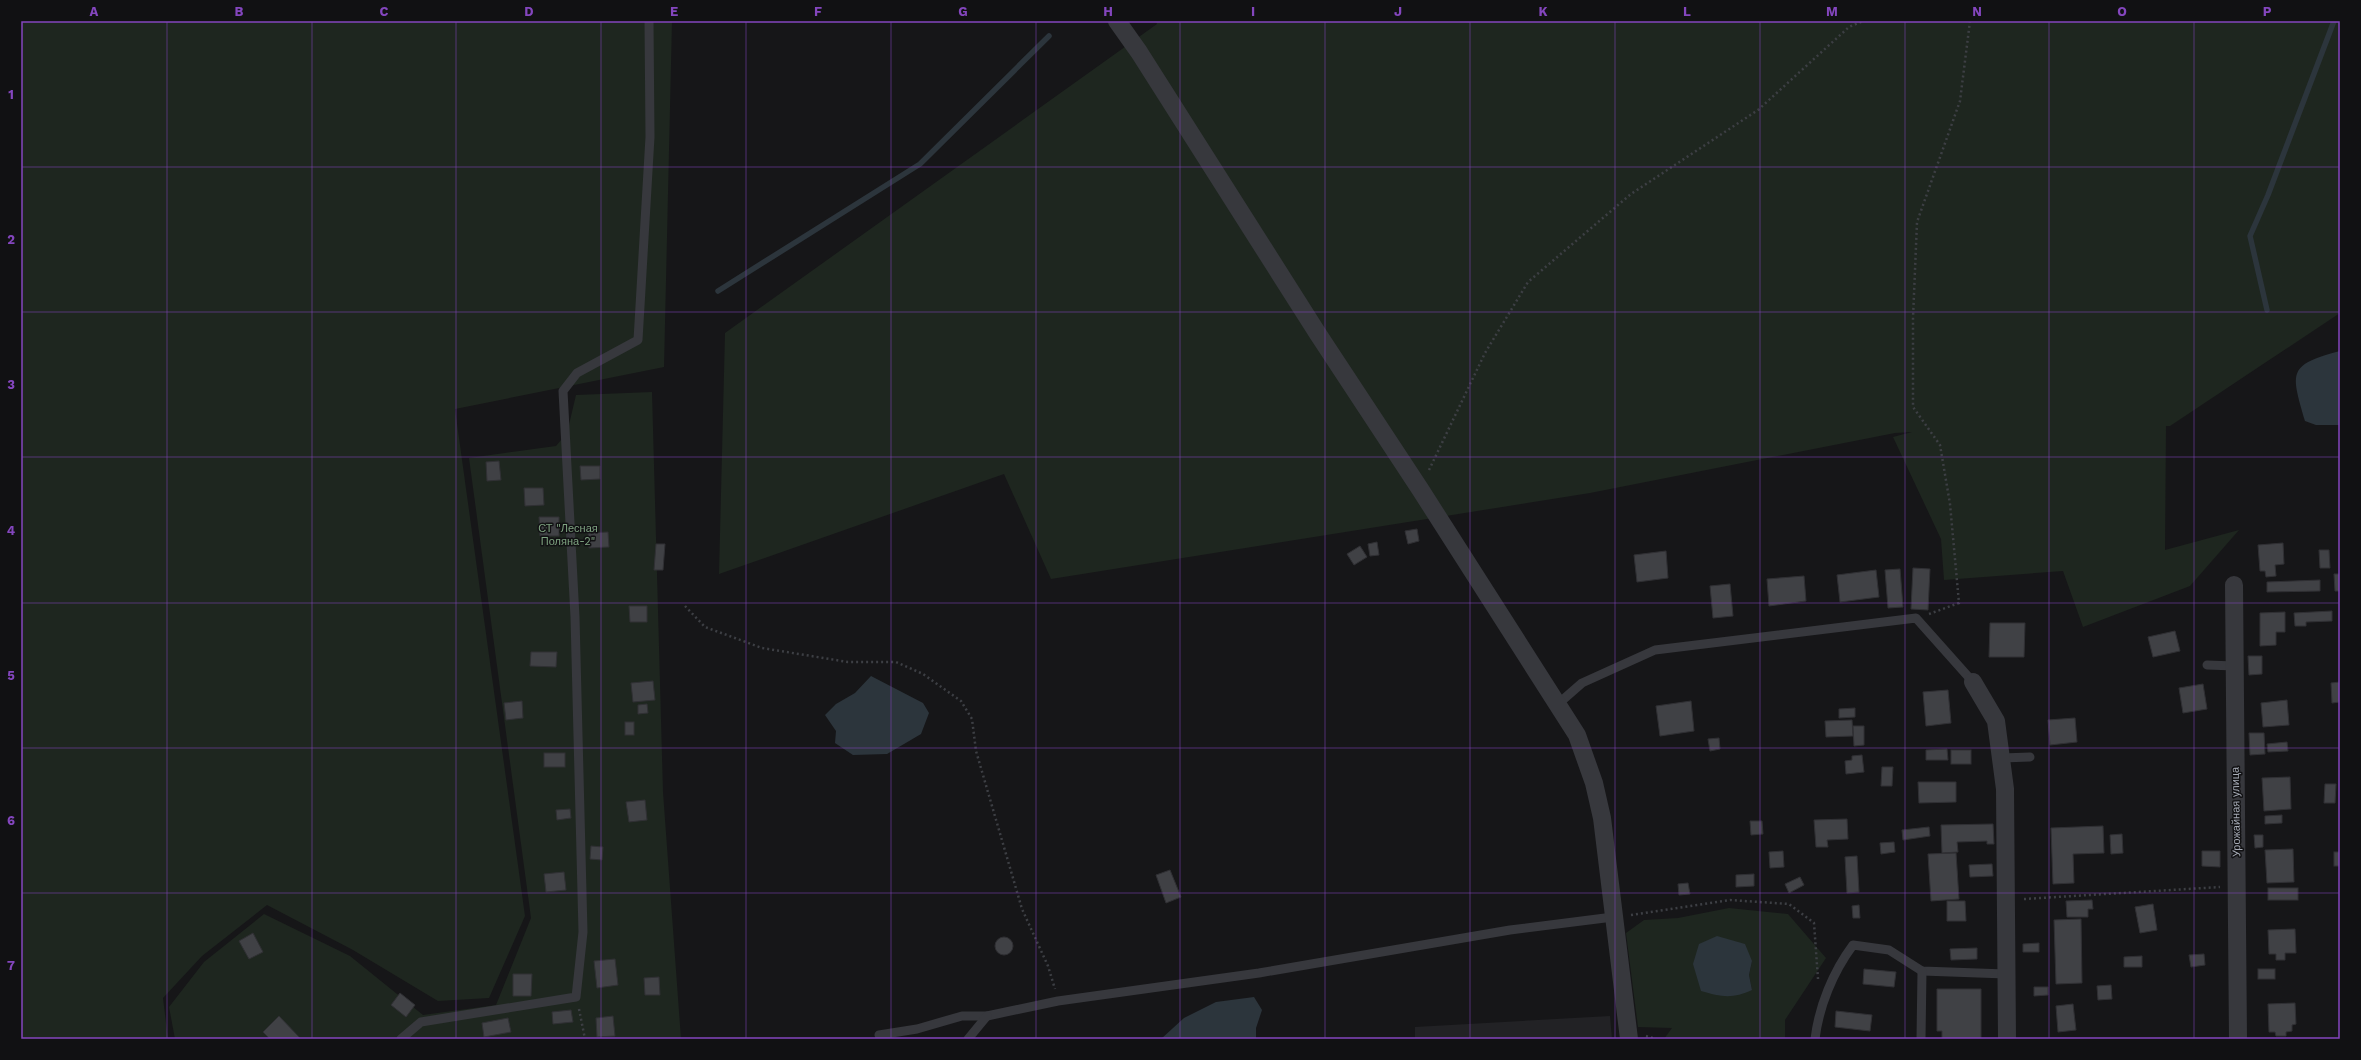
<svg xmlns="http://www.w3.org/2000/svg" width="2361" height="1060" viewBox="0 0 2361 1060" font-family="'Work Sans',sans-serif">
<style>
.built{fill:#222225}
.green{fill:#1e261f;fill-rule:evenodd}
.water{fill:#2c353c}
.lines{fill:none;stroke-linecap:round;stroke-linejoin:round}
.stream{stroke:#2c353c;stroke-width:5.5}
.building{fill:#404145;stroke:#303034}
.path{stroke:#3d3f44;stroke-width:2.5;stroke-dasharray:2 3;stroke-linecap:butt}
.lane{stroke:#37383d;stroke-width:9}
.street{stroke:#37383d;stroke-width:18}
.grid{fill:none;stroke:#8446be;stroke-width:1;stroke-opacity:0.55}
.labels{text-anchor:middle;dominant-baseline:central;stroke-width:3;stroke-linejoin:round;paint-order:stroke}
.park-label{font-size:11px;fill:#7fa381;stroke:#111113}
.street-label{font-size:11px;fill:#a8adb8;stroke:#111113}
.neatline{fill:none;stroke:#8446be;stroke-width:1.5}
.grid-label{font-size:13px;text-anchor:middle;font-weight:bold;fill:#8446be}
</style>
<rect width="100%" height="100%" fill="#161618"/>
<path class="built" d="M1610,1016L1612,1039H1415V1027Z"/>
<g class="green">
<path d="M21,21H672L664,367L455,409L525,916L489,998L438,1001L353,950L267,905L202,956L163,998L168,1039H21Z"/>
<path d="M1156,21H2340V313L2170,426H2166L2165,550L2239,530L2190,586L2083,627L2063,571L1944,580L1941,539L1893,437L1912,432L1895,433L1590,493L1051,579L1004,474L719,574L725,333L1157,24Z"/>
<path d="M652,392L663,792L681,1039H175L169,1007L204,962L264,914L350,956L423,1015L496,1005L531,918L469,458L556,446L567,433L576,395Z"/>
<path d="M1729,908L1788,914L1826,958L1785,1020V1039H1664L1672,1028L1638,1027L1626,933L1644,920L1678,918ZM1752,961L1749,975L1752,990L1701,991Z"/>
</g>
<g class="water">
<path d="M2340,351V425H2316L2305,421C2291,372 2287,365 2340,351Z"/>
<path d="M871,676L923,703L929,713L921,734L887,754L853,755L835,743L836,731L825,715L836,704L855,693Z"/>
<path d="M1717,936L1745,944L1752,961L1749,975L1752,990C1733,999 1721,997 1701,991L1693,964L1699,944Z"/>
<path d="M1254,997L1262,1010L1256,1028V1039H1161L1184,1018L1216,1002Z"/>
</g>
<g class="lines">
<g class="stream">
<path d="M718,291L920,164L1049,36"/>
<path d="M2267,310L2250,236L2268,195L2334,21"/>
</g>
</g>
<g class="building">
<path d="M499,461L501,480L487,481L486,462Z"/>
<path d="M580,466H600V479L581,480Z"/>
<path d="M524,488H543L544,505L525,506Z"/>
<path d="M539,517H559V536H540Z"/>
<path d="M1417,529L1419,541L1408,544L1405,531Z"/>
<path d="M608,532L609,547L589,548L588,533Z"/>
<path d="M1377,542L1379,555L1370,556L1368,544Z"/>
<path d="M2283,543L2284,564L2275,565L2276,576L2266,577L2265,571H2260L2258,545Z"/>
<path d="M656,544H665L663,570H654Z"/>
<path d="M1360,546L1367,557L1354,565L1347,554Z"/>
<path d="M2319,550H2329L2330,568H2320Z"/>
<path d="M1666,551L1668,578L1637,582L1634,555Z"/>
<path d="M1913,568L1930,569L1928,610L1911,609Z"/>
<path d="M1900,569L1903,607L1888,608L1885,570Z"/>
<path d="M1876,570L1879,597L1840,602L1837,575Z"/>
<path d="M2334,574H2340V591H2335Z"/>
<path d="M1804,576L1806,601L1769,606L1767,579Z"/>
<path d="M2320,580V591L2267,592V582Z"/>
<path d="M1730,584L1733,616L1713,618L1710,586Z"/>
<path d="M629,606H647V622H630Z"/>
<path d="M2332,611V621L2306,622V626H2295L2294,613Z"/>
<path d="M2285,612V632H2276V645L2260,646V613Z"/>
<path d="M1990,623H2025L2024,657H1989Z"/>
<path d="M2175,631L2180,651L2153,657L2148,637Z"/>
<path d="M531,652H557L556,667L530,666Z"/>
<path d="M2248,656H2262V674L2249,675Z"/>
<path d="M653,681L655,700L633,702L631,683Z"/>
<path d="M2340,682V702L2332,703L2331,683Z"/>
<path d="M2203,684L2207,709L2183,713L2179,688Z"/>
<path d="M1948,690L1951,723L1926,726L1923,692Z"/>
<path d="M2287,700L2289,725L2263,727L2261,703Z"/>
<path d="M522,701L523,718L506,720L504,703Z"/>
<path d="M1691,701L1694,731L1660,736L1656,706Z"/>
<path d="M647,704L648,713L638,714V705Z"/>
<path d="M1855,708V717L1839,718V709Z"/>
<path d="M2075,718L2077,742L2050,745L2048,720Z"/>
<path d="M1852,720L1853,736L1826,737L1825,721Z"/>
<rect x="625" y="722" width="9" height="13"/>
<path d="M1853,726H1864V745L1854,746Z"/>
<path d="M2249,733H2264L2265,754L2250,755Z"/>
<path d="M1719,738L1720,749L1710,751L1708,739Z"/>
<path d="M2287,742L2288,751L2268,752L2267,744Z"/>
<path d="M1947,749L1948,760H1926V750Z"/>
<rect x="1951" y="750" width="20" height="14"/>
<rect x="544" y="753" width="21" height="14"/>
<path d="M1862,755L1864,772L1846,774L1845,761L1852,760V756Z"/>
<path d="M1882,767H1893L1892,786H1881Z"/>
<path d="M2290,777L2291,809L2264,811L2262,778Z"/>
<path d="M1918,782H1956V802L1919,803Z"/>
<path d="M2325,784H2336L2335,803H2324Z"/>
<path d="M645,800L647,820L629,822L626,802Z"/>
<path d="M570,809L571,818L557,820L556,810Z"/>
<path d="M2282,815V823L2265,824V816Z"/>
<path d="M1847,819L1848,839L1827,840L1828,847H1816L1814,820Z"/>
<path d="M1750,821H1762L1763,834L1751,835Z"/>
<path d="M1993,824L1994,844H1987V841L1957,842L1958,852L1942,853L1941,825Z"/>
<path d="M2103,826L2104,853L2073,854L2074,883L2053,884L2051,828Z"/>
<path d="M1929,827L1930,836L1903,840L1902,830Z"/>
<path d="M2122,834L2123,853L2111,854L2110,835Z"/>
<path d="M2254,835H2263V847L2255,848Z"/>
<path d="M1894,842L1895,852L1881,854L1880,843Z"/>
<path d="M591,846L603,847L602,860L590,859Z"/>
<path d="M2293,849L2294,882L2267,883L2265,850Z"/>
<path d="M1783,851L1784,867L1770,868L1769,852Z"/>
<path d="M2202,851H2220V867L2202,866Z"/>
<rect x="2334" y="852" width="6" height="14"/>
<path d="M1956,853L1959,899L1931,901L1928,854Z"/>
<path d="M1857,856L1859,892L1847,893L1845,857Z"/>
<path d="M1992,864L1993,876L1970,877L1969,865Z"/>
<path d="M1170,870L1181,897L1166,903L1156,875Z"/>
<path d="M564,872L566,890L546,892L544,874Z"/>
<path d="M1754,874V886L1736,887V875Z"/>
<path d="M1800,877L1804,885L1789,893L1785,884Z"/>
<path d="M1688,883L1690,894L1679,895L1678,884Z"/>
<rect x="2268" y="888" width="30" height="12"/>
<path d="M2092,900L2093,909H2088V917H2067L2066,901Z"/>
<path d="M1947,901H1965L1966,921H1947Z"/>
<path d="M2153,904L2157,930L2140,933L2135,907Z"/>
<path d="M1859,905L1860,918H1853L1852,906Z"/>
<path d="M2081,919L2082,983L2056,984L2054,920Z"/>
<path d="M2295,929L2296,953H2285V960H2276V954H2269L2268,930Z"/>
<path d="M253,933L263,952L249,959L239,941Z"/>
<circle cx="1004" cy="946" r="9"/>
<path d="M2039,943V952H2023V944Z"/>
<path d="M1977,948V959L1951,960L1950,949Z"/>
<path d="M2204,954L2205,965L2191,967L2189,955Z"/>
<path d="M2142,956V967H2124V957Z"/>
<path d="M615,959L618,985L597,988L594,961Z"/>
<path d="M1864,969L1896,972L1894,987L1863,984Z"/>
<rect x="2258" y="969" width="17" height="10"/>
<path d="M513,974H532L531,996H513Z"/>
<path d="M659,977L660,995H645L644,978Z"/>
<path d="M2111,985L2112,999L2098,1000L2097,986Z"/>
<path d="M2034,987H2048V995L2034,996Z"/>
<path d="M1937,989H1981V1039H1942V1031H1937Z"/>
<path d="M400,993L415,1005L406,1017L391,1005Z"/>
<path d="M2295,1003L2296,1024L2292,1025V1031L2286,1032V1036H2276L2275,1032H2269L2268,1004Z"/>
<path d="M2073,1004L2076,1030L2058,1032L2056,1006Z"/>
<path d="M571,1010L573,1022L553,1024L552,1012Z"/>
<path d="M1836,1011L1872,1015L1870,1031L1835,1027Z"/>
<path d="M279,1016L301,1039H270L263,1032Z"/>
<path d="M613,1016L615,1036L597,1037L596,1018Z"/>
<path d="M508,1018L511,1032L484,1037L482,1023Z"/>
</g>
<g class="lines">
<g class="path">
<path d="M1429,470L1485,353L1528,282L1631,194L1758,110L1849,27L1863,21"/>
<path d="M685,606L705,627L762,648L848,662H896L923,674L961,701L972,719L976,751L1022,909L1048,966L1055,989"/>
<path d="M1929,614L1959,603L1950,504L1940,445L1913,407V318L1917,222L1960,101L1970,21"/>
<path d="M2024,899L2220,887"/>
<path d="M1631,915L1730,900L1789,904L1814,923L1818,979"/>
<path d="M579,1009L585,1039"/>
<path d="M1646,1036L1656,1039"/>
</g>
<g class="lane">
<path d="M2207,665L2235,666"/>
<path d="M1558,704L1582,683L1655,650L1916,618L1973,682"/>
<path d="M2002,758L2030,757"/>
<path d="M879,1035L917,1029L962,1016H987L1058,1001L1259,973L1510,930L1613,917"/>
<path d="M401,1039L421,1022L576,997L583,932L575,617L563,391L577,373L638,340L650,137L649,21"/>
<path d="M968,1039L987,1016"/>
<path d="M1815,1039C1819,1006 1833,972 1853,945L1889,950L1922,971L2006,974"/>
<path d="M1921,1039L1922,971"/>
</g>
<g class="street">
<path d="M1117,21L1139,52L1318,334L1420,489L1577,735L1594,783L1602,818L1629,1039"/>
<path d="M2234,585L2238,1039"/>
<path d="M1973,682L1996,721L2005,789L2007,1039"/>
</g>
</g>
<path class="grid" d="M167,21V1039M312,21V1039M456,21V1039M601,21V1039M746,21V1039M891,21V1039M1036,21V1039M1180,21V1039M1325,21V1039M1470,21V1039M1615,21V1039M1760,21V1039M1905,21V1039M2049,21V1039M2194,21V1039M21,167H2340M21,312H2340M21,457H2340M21,603H2340M21,748H2340M21,893H2340"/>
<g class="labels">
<g class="park-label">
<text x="568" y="528">СТ "Лесная<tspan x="568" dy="13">Поляна-2"</tspan></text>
</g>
<g class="street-label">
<text transform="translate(2236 812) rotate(-91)">Урожайная улица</text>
</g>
</g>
<rect width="2361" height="1060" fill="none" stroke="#111113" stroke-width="44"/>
<rect x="22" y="22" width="2317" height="1016" class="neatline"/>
<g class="grid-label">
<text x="94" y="16">A</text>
<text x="239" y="16">B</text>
<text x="384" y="16">C</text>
<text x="529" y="16">D</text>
<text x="674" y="16">E</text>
<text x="818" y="16">F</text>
<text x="963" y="16">G</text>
<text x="1108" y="16">H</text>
<text x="1253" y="16">I</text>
<text x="1398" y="16">J</text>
<text x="1543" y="16">K</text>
<text x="1687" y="16">L</text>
<text x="1832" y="16">M</text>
<text x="1977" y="16">N</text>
<text x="2122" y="16">O</text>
<text x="2267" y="16">P</text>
<text x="11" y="99">1</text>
<text x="11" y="244">2</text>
<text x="11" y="389">3</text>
<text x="11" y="535">4</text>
<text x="11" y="680">5</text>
<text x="11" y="825">6</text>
<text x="11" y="970">7</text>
</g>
</svg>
